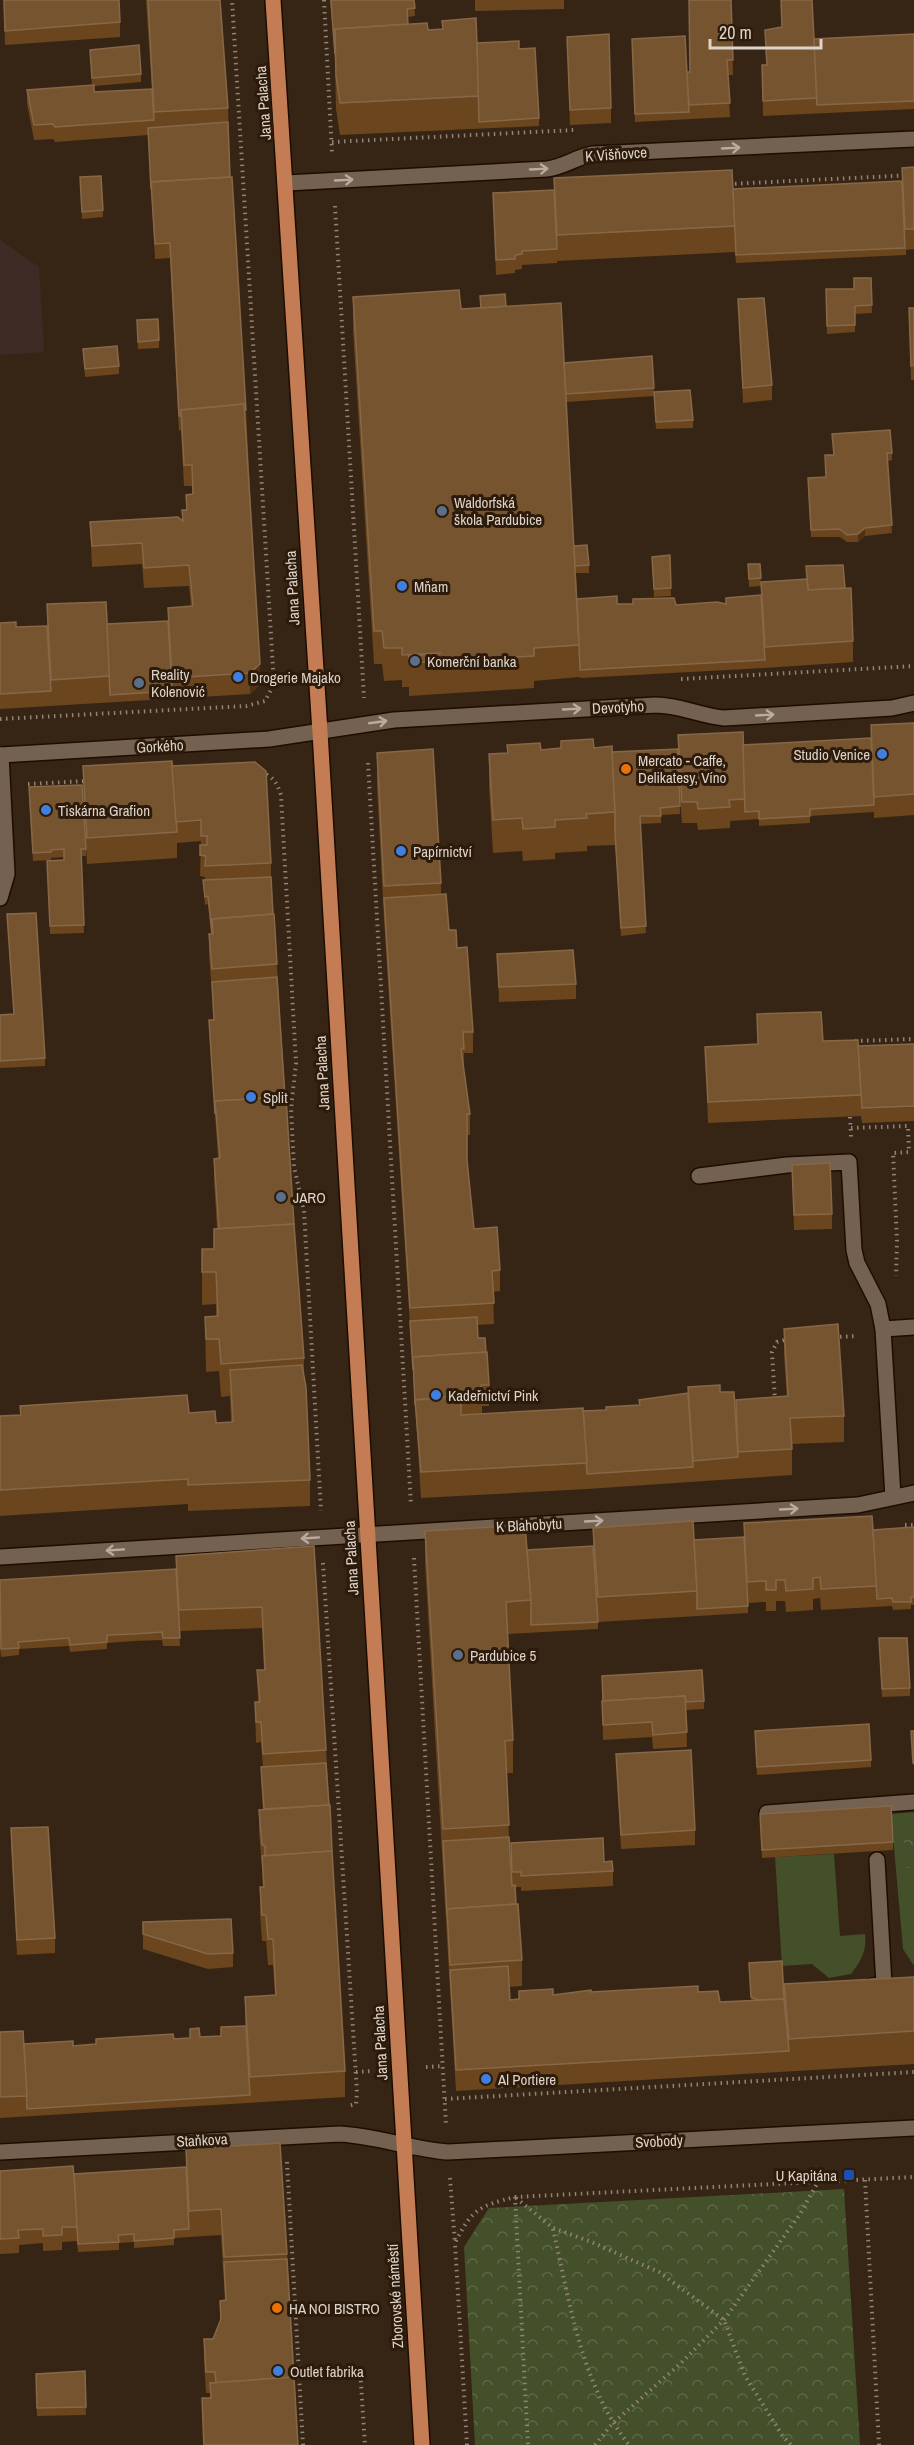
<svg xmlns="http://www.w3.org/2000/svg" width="914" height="2445" viewBox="0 0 914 2445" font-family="'Archivo Narrow',sans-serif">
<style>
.education{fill:#3e2b25}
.green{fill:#43502a}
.park{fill:url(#park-crowns)}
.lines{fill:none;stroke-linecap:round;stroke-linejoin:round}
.minor-casing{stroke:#1d0d01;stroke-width:18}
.major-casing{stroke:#1d0d01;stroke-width:18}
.path{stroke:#918376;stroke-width:4;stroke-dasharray:1.5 4.5;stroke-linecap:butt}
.minor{stroke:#756150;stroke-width:15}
.major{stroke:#c47c55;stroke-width:15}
.wall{fill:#6a451e}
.shaded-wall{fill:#503213}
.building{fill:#765430;stroke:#866848;stroke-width:1.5}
.oneway{stroke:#b9ab9f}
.service-dot{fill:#5c6f8a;stroke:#2c1b0b;stroke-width:2}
.shop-dot{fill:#3f7fe0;stroke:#2c1b0b;stroke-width:2}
.food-dot{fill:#e8710a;stroke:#2c1b0b;stroke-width:2}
.transit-dot{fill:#1a4fb4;stroke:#2c1b0b;stroke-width:2}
.labels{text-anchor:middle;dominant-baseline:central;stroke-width:6;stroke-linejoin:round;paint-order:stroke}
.street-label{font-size:15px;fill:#ded3c9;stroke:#2c1b0b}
.poi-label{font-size:15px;fill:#ded3c9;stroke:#2c1b0b;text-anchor:start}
</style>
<defs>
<pattern id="park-crowns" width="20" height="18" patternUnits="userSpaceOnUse" patternTransform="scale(1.5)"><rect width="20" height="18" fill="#43502a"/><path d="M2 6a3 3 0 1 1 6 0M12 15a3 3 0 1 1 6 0" fill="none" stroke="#5e6848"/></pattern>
</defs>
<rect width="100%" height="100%" fill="#362515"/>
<path class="education" d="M0,240L39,267L44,352L0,355Z"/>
<g class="green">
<path d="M914,1812V1966L903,1949L891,1814Z"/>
<path d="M834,1854L840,1936L865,1934C867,1951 861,1961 851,1974L829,1978L812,1964L782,1966L775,1857Z"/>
</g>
<g class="park">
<path d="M914,1820V1867L907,1868L901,1821Z"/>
<path d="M844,2189L860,2445H475L464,2247L489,2208Z"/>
</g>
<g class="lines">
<defs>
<g id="minor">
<path d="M286,183L547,169C564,167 576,157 593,154L914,139"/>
<path d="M0,755L269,739L394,720L656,705C679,705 701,716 724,718L892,708L914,703"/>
<path d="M0,898L7,874L1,755"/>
<path d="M699,1176L787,1165L849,1162L854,1250L857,1263L878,1304L883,1329L893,1497"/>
<path d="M883,1329L914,1327"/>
<path d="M0,1557L858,1505L914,1493"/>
<path d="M767,1813L914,1802"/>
<path d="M872,1986L884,1985L877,1860"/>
<path d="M0,2152L340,2134C376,2136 411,2149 448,2152L914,2128"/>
</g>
<path id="major" d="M273,0L320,732L422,2445"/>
</defs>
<use href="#minor" class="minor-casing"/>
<use href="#major" class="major-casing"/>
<g class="path">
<path d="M324,0L332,153"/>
<path d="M332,142L574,130"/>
<path d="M729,184L914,175"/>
<path d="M335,206L364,698"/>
<path d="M681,679L914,666"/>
<path d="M0,719L246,706L265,701L274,684L232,0"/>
<path d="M368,763L411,1505"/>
<path d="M261,772C274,777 277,783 281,795L296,1063L291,1109L294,1167L304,1211L321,1511"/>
<path d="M28,784L86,781"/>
<path d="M855,1041L914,1039"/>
<path d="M850,1117L851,1137"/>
<path d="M851,1128L908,1126L909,1152L893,1153L897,1241L896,1276"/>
<path d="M834,1337L857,1336"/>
<path d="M775,1401L772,1352L777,1342L788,1339"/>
<path d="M905,1525H914"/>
<path d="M414,1558L446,2125"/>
<path d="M323,1563L357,2092L356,2104L348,2106"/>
<path d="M426,2067L443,2066"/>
<path d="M356,2072L373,2071"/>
<path d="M445,2099L914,2072"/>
<path d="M287,2162L303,2445"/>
<path d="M450,2178L455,2243"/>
<path d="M865,2180L879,2445"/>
<path d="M515,2197L528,2445"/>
<path d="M516,2198L553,2228L589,2241L659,2272L724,2320L745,2376L782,2435L791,2445"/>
<path d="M553,2229C570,2303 581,2384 629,2445"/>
<path d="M360,2369L365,2445"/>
<path d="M467,2445L455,2243C472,2209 479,2206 515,2197L914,2177"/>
<path d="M595,2445L612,2424L680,2364L724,2320L800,2214L818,2182"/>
</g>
<use href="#minor" class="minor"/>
<use href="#major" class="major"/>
</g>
<g class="wall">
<path d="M4,0L120,22V37L5,45Z"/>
<path d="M146,0H220L228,108L230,177L246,410L260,685L250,694L0,709V623L16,627L47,626V604L107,624L168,621V608L191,606L189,586L144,588L142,564L92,567L90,522L182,521L186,510V495L192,494V486H184L181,430L179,431L170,258L155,259L148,135L55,142L53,139L34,140L27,104V90L92,85L90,50L141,74V82L94,86V92L152,89Z"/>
<path d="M330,0H414L415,16L407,17L408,24L428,30L442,29V21L477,43L519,49L539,118V126L340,135L336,109L335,61Z"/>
<path d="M475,0H564V9L475,11Z"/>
<path d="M731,0L733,75H728L730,117L635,122L632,39L687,72H690Z"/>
<path d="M781,27L814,39L914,34V109L763,116L762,65H766L765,30Z"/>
<path d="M567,37L611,108V123L570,125Z"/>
<path d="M914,167V249L906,250V255L736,263L735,252L557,261V263L522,265V269L515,270V273L496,275L493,193L554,190V178L733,189L902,181V168Z"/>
<path d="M80,185L103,210V217L82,219Z"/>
<path d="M871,278L872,313L855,314V332L827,334L826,289H854Z"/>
<path d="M480,296L506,306L564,363L652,356L654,392L693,420V428L656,429L654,396L566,402L574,546L589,565V573H576L577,599L617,604L676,605L726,604L761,595V582L845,588L853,641V662L765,668L580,678L579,677L534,681V688L409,696V687H402V680L384,681L382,664H374L353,330V297L461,309L480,308Z"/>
<path d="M738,299L772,385V400L743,403Z"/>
<path d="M909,308H914V380H911Z"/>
<path d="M137,328L159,340V348L138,349Z"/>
<path d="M83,349L119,366V374L85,377Z"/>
<path d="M892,453V460L887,461L892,533L865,536L858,542H847L840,537H811L808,486L826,477L825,455Z"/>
<path d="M670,555L671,596L654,597L652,557Z"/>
<path d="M748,564H760L761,586L749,587Z"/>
<path d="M914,723V815L874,818V812L810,816V823L759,826V819L745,820L730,821V828L698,830L697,823H682L679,783L680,814L661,815V823L640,824L646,933L621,936L615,841V845L587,846V851L555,853V859L523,861L522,851L493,853L489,787V754L507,753V745L541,750L594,748L612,752L678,749V735L743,745L871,738V725Z"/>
<path d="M377,753L441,883V895L449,930L457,948L473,1032V1053H464V1069L470,1114V1135H467V1160L474,1229L500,1270V1291L493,1292L494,1324L477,1325L478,1338L489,1385V1406H482V1414L606,1410L639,1405V1400L720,1392L736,1411L787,1397L784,1355V1329L844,1416V1442L792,1444V1475L587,1489L421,1498L384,919L377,785Z"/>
<path d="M83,766H172L271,863V877L294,1224L304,1358V1376L310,1480V1506L188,1511V1504L0,1516V1416L189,1413L216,1423L231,1422L230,1396L221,1397L219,1371L206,1372L205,1317L216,1316V1304L202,1305V1249H214V1229H217L214,1179V1159L218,1158L209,1028V1020H214L209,955V934H211L208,904L205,905L203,880H205V877L200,876L201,841L177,843V858L87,864L83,796L86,849V856H81L84,933L50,934L47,861L64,860V857L51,858V860L33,861L29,795L83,792Z"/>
<path d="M7,914L45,1058V1066L0,1068V1015L14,1014Z"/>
<path d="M497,954L576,984V999L499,1002Z"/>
<path d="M757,1014L823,1041L858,1046L914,1044V1121L862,1123L861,1116L708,1123L705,1047L758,1044Z"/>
<path d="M792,1165L832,1214V1229L794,1230Z"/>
<path d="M744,1523L873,1530L914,1527V1605H911V1609L893,1610L892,1606L821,1610L820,1598L813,1599V1610L786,1612L785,1601H776V1611H766V1602L748,1603V1613L598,1622V1629L507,1634L513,1740V1773H506L509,1837L512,1881L511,1843L604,1862L613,1871V1886L521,1891V1887H515L516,1904L522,1960V1986L509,1987L510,2000L553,1995L591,1992H698L720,2002L751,2001L749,1963L784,1999V1984L914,1977V2064L456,2091L425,1563V1531L527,1550L593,1546V1528L694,1540L744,1537Z"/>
<path d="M314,1546L345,2071V2097L0,2118V2032L24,2044L73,2046L221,2036L245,2026V1997L275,1995L273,1965H268L266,1941H262L260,1913V1887H263L262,1866L259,1831V1810H263L261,1775V1767H263L261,1742L256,1743L255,1702H258L257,1670H264L262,1628L179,1631L180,1646H163L162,1640L134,1641L107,1643V1649L70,1652L69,1646L19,1649V1655L1,1657L0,1646L176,1569V1556Z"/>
<path d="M879,1638L910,1688V1696L882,1697Z"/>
<path d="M602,1701H704V1709L686,1710L687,1747L653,1749L652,1737L603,1740Z"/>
<path d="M755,1739L871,1760V1767L757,1775Z"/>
<path d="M616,1754L695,1830V1845L621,1849Z"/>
<path d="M760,1814L893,1842V1850L762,1858Z"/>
<path d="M11,1828L55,1938V1953L17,1955L11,1843Z"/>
<path d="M143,1922L233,1953V1967L208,1969L143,1949Z"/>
<path d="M186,2149L287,2254L298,2445H203L202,2398H210V2393H206L204,2360V2339H213L220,2321V2301L225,2300L221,2235L174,2238V2245L134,2248V2242L119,2243V2250L78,2252L77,2241L62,2242V2250L43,2251V2243L19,2245V2253L0,2254V2171L74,2174L186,2167Z"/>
<path d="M85,2371L86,2415L37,2416L36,2374Z"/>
</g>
<g class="shaded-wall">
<path d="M865,528V536L858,542V534Z"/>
<path d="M260,664V685L250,694V673Z"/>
</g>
<g class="building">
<path d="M4,0H119L120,22L5,31Z"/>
<path d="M148,0H220L228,108L154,112Z"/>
<path d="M331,0H414L415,8L407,9L408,24L335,29V54Z"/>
<path d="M689,0H731L733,60H727L730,103L689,105L686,72H690Z"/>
<path d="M781,0H812L817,98L763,101L762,65H767L765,30L782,27Z"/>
<path d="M476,18L479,96L340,103L336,76L335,29L427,23L428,30L443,29L442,21Z"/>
<path d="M609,34L611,108L570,110L567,37Z"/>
<path d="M914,34V101L817,105L814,39Z"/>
<path d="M685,36L689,112L635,114L632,39Z"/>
<path d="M519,41V49L535,48L539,118L479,122L477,43Z"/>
<path d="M139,45L141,74L92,78L90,50Z"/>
<path d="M94,85V92L152,89L154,120L55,127L53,124L34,125L27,90Z"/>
<path d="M228,122L230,177L151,182V189L148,128Z"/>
<path d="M914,167V229H905L902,168Z"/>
<path d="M732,170L735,226L557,235L554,178Z"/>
<path d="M101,176L103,210L82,212L80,177Z"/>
<path d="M232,177L246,410H245L244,404L181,410V416H179L170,243L155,244L151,182Z"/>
<path d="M902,181L905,248L736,255L733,189Z"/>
<path d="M554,190L557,249L522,251V254L515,255V259L496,260L493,193Z"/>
<path d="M854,278H871L872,305L855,306V325L827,326L826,289H854Z"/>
<path d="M459,290L461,309L561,303L579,645L534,648V656L409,663V656L441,653L402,655V648H384L382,631H374L353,297Z"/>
<path d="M505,294L506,306L481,308L480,296Z"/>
<path d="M764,298L772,385L743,388L738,299Z"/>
<path d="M909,308H914V365L911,366Z"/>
<path d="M158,319L159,340L138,342L137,320Z"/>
<path d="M117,346L119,366L85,369L83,349Z"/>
<path d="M652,356L654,388L566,394L564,363Z"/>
<path d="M690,390L693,420L656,422L654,392Z"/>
<path d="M244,404L260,664L250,673L172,678L168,608L193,606L189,565L144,568L142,543L92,546L90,522L178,517L183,521L182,510H187L186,495L193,494L192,465H184L181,410Z"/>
<path d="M890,430L892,453H887L892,525L865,528L858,534L847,535L840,529L811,530L808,478L826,477L825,455H834L832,434Z"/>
<path d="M587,545L589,565L575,566L574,546Z"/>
<path d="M670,555L671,588L654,589L652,557Z"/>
<path d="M748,564H760L761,578L749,579Z"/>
<path d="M843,565L845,588L808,590L806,566Z"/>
<path d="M807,579L808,590L851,588L853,641L765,647L761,582Z"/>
<path d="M761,595L765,660L580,670L579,645L577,599L617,596V604H633V599L674,598L676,605L717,602L726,604V598Z"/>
<path d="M106,602L110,676L51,680L47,604Z"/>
<path d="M168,621L172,691L110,695L107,624Z"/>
<path d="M16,622V627L47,626L51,691L0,694V623Z"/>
<path d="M914,723V794L874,797L871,725Z"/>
<path d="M743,732L745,799L729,800L730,807L698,809L697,802H682L678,735Z"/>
<path d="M871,738L874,805L810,809V816L759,819V811L745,812L743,745Z"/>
<path d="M593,739L594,748L612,746L615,812L586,814L587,818L555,820V827L523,829L522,818L493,820L489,754L508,753L507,745L540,743L541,750L561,748V741Z"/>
<path d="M433,749L441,883L384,886L377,753Z"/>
<path d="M678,749L680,806L660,808L661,816H640L646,926L621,928L615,833V812L612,752Z"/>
<path d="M172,761L177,832L87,838L83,766Z"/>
<path d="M255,762L266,771L271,863L205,866L206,856L200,855V845H207V836H201V820L176,822L172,766Z"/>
<path d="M82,785L86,849H81L84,925L50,926L47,861L64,860V849L51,850V852L33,853L29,787Z"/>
<path d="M271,877L273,914L212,919V933L208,896L205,897L203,880Z"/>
<path d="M446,894L449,930H456L457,948L467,947L473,1032H463L464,1049H461L470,1114H467V1160L474,1229L497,1227L500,1270L492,1271L494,1303L410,1308L384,898Z"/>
<path d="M36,913L45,1058L0,1061V1015L14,1014L7,914Z"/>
<path d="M274,914L277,964L212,969L209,934H213L212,919Z"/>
<path d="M573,950L576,984L499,987L497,954Z"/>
<path d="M277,977L285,1097L215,1101V1114L209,1020H214L212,982Z"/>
<path d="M821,1012L823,1041L858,1040L861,1095L708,1102L705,1047L758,1044L757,1014Z"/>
<path d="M914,1044V1106L862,1108L858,1046Z"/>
<path d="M286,1097L294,1224L219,1229L214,1159L220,1158L215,1101Z"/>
<path d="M830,1163L832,1214L794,1215L792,1165Z"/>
<path d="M294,1224L304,1358L221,1364L219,1339H206L205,1317L218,1316L216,1272H202V1249H214V1229Z"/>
<path d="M477,1317L478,1338H485L486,1352L413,1357V1370L410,1321Z"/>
<path d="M838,1324L844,1416L790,1418L792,1449L738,1452L736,1400L788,1396L784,1329Z"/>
<path d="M487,1352L489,1385H481L482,1400L461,1401V1396L415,1400V1405L413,1357Z"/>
<path d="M302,1365L306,1387L310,1480L188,1485V1479L0,1490V1416L21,1415L20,1406L187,1395L189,1413L215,1411L216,1423L233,1422L230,1370Z"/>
<path d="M720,1385V1392H734L738,1457L693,1461L688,1387Z"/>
<path d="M688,1393L693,1467L587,1474L583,1411L606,1410V1407L640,1405L639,1400Z"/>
<path d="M461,1396V1415L583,1408L587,1463L421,1472L415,1400Z"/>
<path d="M872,1516L877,1586L821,1589L820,1577L813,1578V1589L786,1591L785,1580H776V1590H766V1581L747,1582L744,1523Z"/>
<path d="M693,1521L697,1591L598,1597L593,1528Z"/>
<path d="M525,1525L531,1600L506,1602L513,1740L505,1741L509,1825L443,1829L425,1531Z"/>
<path d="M914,1527V1597H911V1602H893L892,1598L877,1599L873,1530Z"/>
<path d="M744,1537L748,1606L697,1609V1591L694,1540Z"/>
<path d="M314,1546L326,1750L263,1754L261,1722H256L255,1702H260L257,1670H265L262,1607L179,1610L176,1556Z"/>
<path d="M593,1546L598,1622L531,1625V1600L527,1550Z"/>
<path d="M176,1569L180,1638H163L162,1632L134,1634L107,1635V1642L70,1645L69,1638L18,1642L19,1648L1,1649L0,1580Z"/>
<path d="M879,1638H907L910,1688L882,1689Z"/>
<path d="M702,1670L704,1701L686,1702L685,1696L603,1701L602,1676Z"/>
<path d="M685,1696L687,1732L653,1735L652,1722L603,1725L602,1701Z"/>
<path d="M869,1724L871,1760L757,1767L755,1731Z"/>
<path d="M911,1731H914V1764L913,1763Z"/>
<path d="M691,1750L695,1830L621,1835L616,1754Z"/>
<path d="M326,1763L329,1805L264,1809L261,1767Z"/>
<path d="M330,1805L332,1851L265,1856V1846L262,1845L259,1810Z"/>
<path d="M891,1806L893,1842L762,1850L760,1814Z"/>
<path d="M48,1827L55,1938L17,1940L11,1828Z"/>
<path d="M509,1837L512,1886L515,1885L516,1904L447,1909V1914L443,1841Z"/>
<path d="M603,1838L604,1862L612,1861L613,1871L521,1876V1872H512L511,1843Z"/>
<path d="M332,1851L345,2071L250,2077L245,1997L276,1995L273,1939H268L266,1915H262L260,1887H264L262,1856Z"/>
<path d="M518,1904L522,1960L450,1965L447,1909Z"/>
<path d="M231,1919L233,1953L208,1954L143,1934V1922Z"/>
<path d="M782,1961L784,1999L758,2000L751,1997L749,1963Z"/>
<path d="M508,1966L510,2000L519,1999V1991L553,1989V1995L591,1990V1992L698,1986V1992L718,1991L720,2002L784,1999L789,2051L456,2070L450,1970Z"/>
<path d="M914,1977V2031L789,2039L784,1984Z"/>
<path d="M246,2026L250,2095L27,2109L24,2044L73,2041V2046L96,2044V2039L173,2034L174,2039L190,2038V2029L199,2028L200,2037L221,2036V2027Z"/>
<path d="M23,2031L27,2096L0,2097V2032Z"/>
<path d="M280,2143L287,2254L224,2257L221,2209L189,2211L186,2149Z"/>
<path d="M73,2166L78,2227H62V2235L43,2236V2229L18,2230L19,2238L0,2239V2171Z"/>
<path d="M186,2167L189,2229L174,2230V2238L134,2241V2234L118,2235L119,2242L78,2244L74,2174Z"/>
<path d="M287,2259L294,2377L216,2383L215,2372H206L204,2339H213L221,2319L220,2301L226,2300L224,2262Z"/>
<path d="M85,2371L86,2407L37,2408L36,2374Z"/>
<path d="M294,2377L298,2445H204L202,2398H211L210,2383Z"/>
</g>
<defs><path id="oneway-shaft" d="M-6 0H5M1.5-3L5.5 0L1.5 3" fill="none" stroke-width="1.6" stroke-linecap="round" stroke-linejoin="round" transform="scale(1.5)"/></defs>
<g class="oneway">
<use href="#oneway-shaft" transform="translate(731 148) rotate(-3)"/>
<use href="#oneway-shaft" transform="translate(539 169) rotate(-3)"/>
<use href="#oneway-shaft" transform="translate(344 180) rotate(-3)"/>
<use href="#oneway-shaft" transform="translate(572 709) rotate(-3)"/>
<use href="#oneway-shaft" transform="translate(765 715) rotate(-3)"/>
<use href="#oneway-shaft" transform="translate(378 722) rotate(-8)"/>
<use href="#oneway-shaft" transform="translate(789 1509) rotate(-3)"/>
<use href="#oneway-shaft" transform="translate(594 1521) rotate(-3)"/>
<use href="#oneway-shaft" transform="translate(310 1538) rotate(176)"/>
<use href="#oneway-shaft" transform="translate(115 1550) rotate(176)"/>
</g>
<g class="service-dot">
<circle cx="442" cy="511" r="6"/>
<circle cx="415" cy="661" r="6"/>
<circle cx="139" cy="683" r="6"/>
<circle cx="281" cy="1197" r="6"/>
<circle cx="458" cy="1655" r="6"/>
</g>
<g class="shop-dot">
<circle cx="402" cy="586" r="6"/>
<circle cx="238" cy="677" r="6"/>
<circle cx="882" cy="754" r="6"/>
<circle cx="46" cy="810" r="6"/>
<circle cx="401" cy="851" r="6"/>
<circle cx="251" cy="1097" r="6"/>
<circle cx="436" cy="1395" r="6"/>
<circle cx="486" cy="2079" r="6"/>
<circle cx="278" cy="2371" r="6"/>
</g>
<g class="food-dot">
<circle cx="626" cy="769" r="6"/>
<circle cx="277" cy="2308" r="6"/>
</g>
<rect class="transit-dot" x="843" y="2169" width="12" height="12" rx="3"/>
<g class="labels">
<g class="street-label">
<text transform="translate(263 103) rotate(-94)">Jana Palacha</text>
<text transform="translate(616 154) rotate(-4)">K Višňovce</text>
<text transform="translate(292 588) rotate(-93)">Jana Palacha</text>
<text transform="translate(618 707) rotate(-3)">Devotyho</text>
<text transform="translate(160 746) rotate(-3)">Gorkého</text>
<text transform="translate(322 1073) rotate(-93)">Jana Palacha</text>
<text transform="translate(529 1525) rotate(-3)">K Blahobytu</text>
<text transform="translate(351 1558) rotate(-93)">Jana Palacha</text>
<text transform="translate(380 2043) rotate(-93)">Jana Palacha</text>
<text transform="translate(202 2140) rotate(-3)">Staňkova</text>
<text transform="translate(659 2141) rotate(-3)">Svobody</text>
<text transform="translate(395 2296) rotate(-93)">Zborovské náměstí</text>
</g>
<g class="poi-label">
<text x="454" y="502">Waldorfská<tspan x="454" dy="17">škola Pardubice</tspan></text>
<text x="414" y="586">Mňam</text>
<text x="427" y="661">Komerční banka</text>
<text x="151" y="674">Reality<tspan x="151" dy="17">Kolenović</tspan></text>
<text x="250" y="677">Drogerie Majako</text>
<text x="870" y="754" text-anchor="end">Studio Venice</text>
<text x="638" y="760">Mercato - Caffe,<tspan x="638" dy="17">Delikatesy, Víno</tspan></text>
<text x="58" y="810">Tiskárna Grafion</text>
<text x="413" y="851">Papírnictví</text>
<text x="263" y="1097">Split</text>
<text x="293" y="1197">JARO</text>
<text x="448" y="1395">Kadeřnictví Pink</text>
<text x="470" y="1655">Pardubice 5</text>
<text x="498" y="2079">Al Portiere</text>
<text x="837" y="2175" text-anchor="end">U Kapitána</text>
<text x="289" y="2308">HA NOI BISTRO</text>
<text x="290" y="2371">Outlet fabrika</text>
</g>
</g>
<path d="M710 39v9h111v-9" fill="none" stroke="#ded3c9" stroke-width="3"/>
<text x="719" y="39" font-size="18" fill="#ded3c9" stroke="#2c1b0b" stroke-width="4.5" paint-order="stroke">20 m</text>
</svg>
